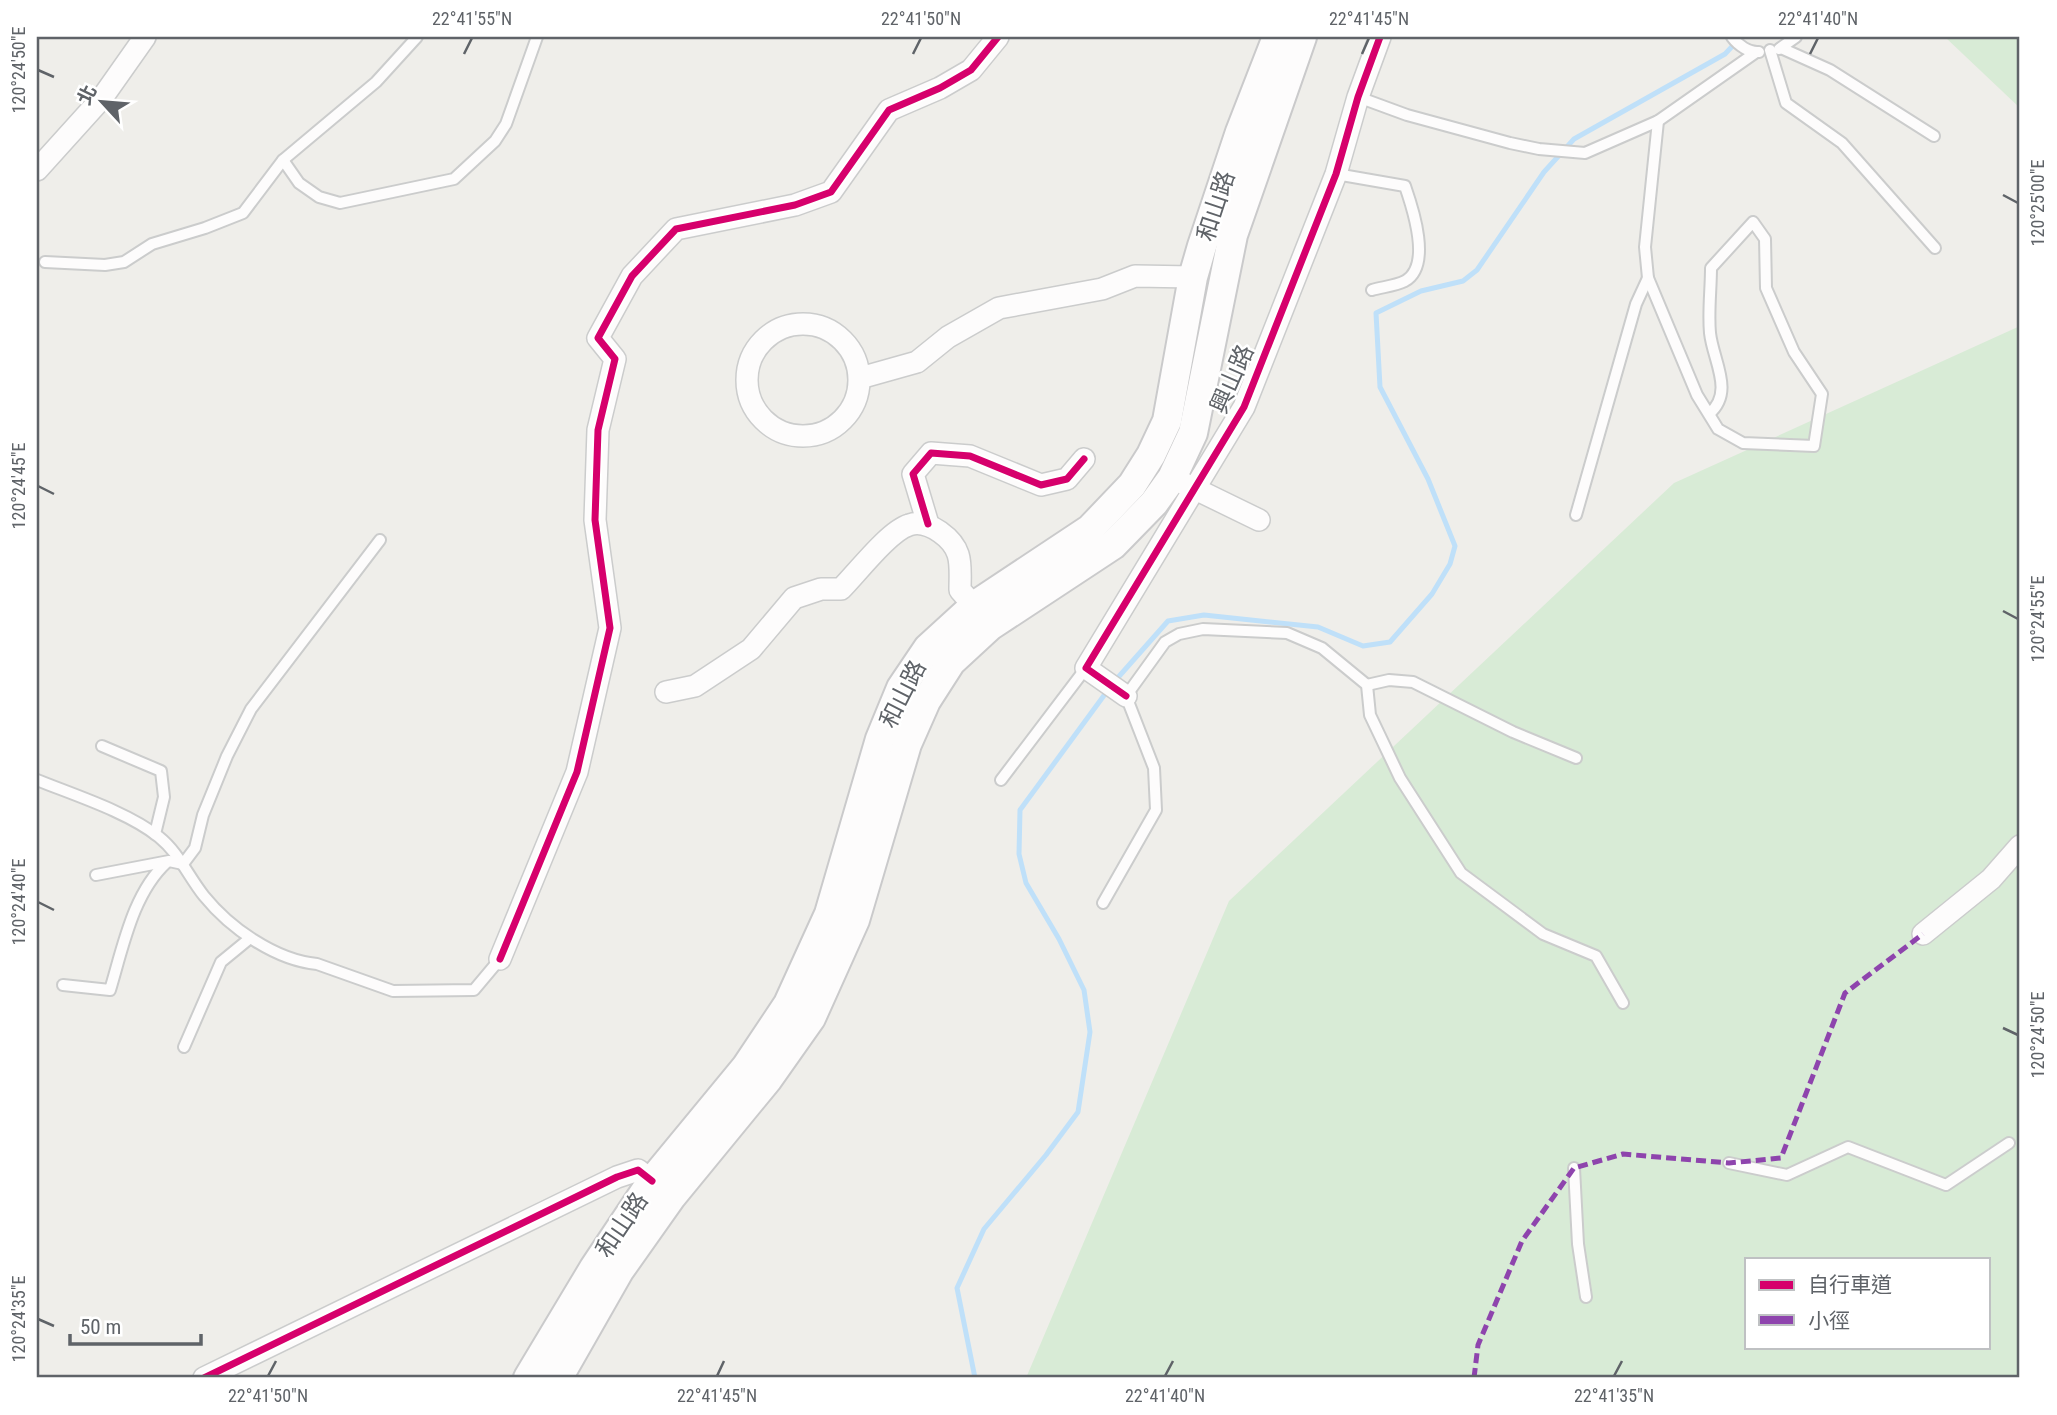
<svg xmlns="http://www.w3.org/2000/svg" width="2057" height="1415" viewBox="0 0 2057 1415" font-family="'Roboto Condensed','Noto Sans TC',sans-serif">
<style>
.green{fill:#d8ebd6;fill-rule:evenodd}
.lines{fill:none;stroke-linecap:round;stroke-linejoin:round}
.stream{stroke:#bfe0f9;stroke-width:5}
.service-casing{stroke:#cbcccc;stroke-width:14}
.minor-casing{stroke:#cbcccc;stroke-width:24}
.secondary-casing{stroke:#cacacb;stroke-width:32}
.service{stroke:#fdfcfc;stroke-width:10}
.minor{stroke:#fdfcfc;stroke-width:21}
.secondary{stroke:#fdfcfc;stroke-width:28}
.quiet{stroke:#8e44ad;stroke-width:5;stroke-dasharray:10 5;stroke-linecap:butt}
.cycleway-casing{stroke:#fff;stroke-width:11}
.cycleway{stroke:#d6006c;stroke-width:7}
.ticks{fill:none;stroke:#5f6368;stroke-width:2.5}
.labels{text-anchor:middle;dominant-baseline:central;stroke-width:5;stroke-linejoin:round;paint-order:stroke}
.street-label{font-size:24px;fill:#5f6368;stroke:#fff}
.neatline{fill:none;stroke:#5f6368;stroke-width:2.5}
.ticks-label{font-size:18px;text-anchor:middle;fill:#5f6368}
</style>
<rect width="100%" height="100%" fill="#efeeea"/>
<g class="green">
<path d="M1945,37H2020V108Z"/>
<path d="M2020,326V1378H1026L1229,901L1674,483ZM1747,1259H1989V1347H1747Z"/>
</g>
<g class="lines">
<g class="stream">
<path d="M1114,682L1168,621L1204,615L1318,627L1363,646L1390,642L1432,594L1450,564L1455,546L1428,479L1380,387L1376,313L1421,291L1463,281L1477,270L1544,172L1574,139L1725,54L1741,37"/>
<path d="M975,1378L957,1288L984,1229L1046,1155L1078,1112L1090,1032L1084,990L1059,939L1026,883L1019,854L1020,810L1108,690"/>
</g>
<defs>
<g id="service">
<path d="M1732,37C1738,45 1749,53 1759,52"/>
<path d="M1781,48L1830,70L1934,136"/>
<path d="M1779,49L1796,37"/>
<path d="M1770,50L1786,103L1842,143L1935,248"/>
<path d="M1358,97L1407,115L1510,143L1539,149L1585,153L1658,121L1755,53"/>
<path d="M1658,121L1645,247L1648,278L1697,395L1718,429L1743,443L1814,446L1822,394L1794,352L1766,288L1765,239L1753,222L1711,268C1711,289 1708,312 1710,333C1713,361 1735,392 1709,414"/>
<path d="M283,160L299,183L319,197L340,203L454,179L495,141L506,124L537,37"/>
<path d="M1336,174L1405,186C1413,209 1432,266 1405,281C1395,286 1382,287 1372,290"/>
<path d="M45,262L105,265L124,262L152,244L205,228L243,213L283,160L376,82L417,37"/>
<path d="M1576,515L1636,304L1648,278"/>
<path d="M1367,685L1389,680L1413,682L1513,732L1576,758"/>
<path d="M102,746L161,771L164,797L155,834"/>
<path d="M37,780C74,795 128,812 159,837C179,853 188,876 204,896C230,928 275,960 317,964L393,991L474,990L500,959"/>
<path d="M1001,780L1086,668"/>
<path d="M96,875L169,861L183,864L195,848L203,815L227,756L251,709L380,540"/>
<path d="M1103,903L1156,810L1154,768L1126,696L1165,642L1179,634L1203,629L1287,633L1322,648L1367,685L1370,715L1400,778L1461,873L1543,934L1596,956L1623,1003"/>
<path d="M63,985L110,990C123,947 133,893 167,862"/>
<path d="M184,1047L221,962L249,939"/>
<path d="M1729,1163L1787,1175L1848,1147L1946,1185L2009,1143"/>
<path d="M1574,1168L1578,1244L1586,1297"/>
</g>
<g id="minor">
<path d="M37,170L102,98L145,37"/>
<circle cx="803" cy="380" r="56"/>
<path d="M860,378L917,362L948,337L999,308L1102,289L1135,276L1193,277"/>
<path d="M1183,483L1259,520"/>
<path d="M928,524L913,474L931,453L970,456L1041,485L1067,479L1084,459"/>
<path d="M666,692L695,686L751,649L794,598L821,589H841C857,573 889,531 909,525C920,521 931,526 940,532C964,549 960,565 960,590L974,606"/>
<path d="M1126,696L1086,668L1244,407L1336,174L1358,97L1380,37"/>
<path d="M1923,934L1991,879L2020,846"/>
<path d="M500,959L577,772L610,628L595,520L598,430L615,359L598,338L632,276L676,229L795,205L831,192L889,110L940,88L971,70L998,37"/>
<path d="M204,1378L617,1177L638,1170L652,1181"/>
</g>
<g id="secondary">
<path d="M528,1378L594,1268L652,1181L746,1067L788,1004L829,914L880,739L901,688L928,648L974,606L1090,529L1132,485L1151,455L1167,421L1193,277L1202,246L1240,132L1277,37"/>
<path d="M558,1378L619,1271L672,1196L768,1079L811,1018L855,920L907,744L926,701L951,662L990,626L1113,545L1154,503L1172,478L1193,433L1233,235L1302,37"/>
</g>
</defs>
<use href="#service" class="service-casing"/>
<use href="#minor" class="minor-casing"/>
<use href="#secondary" class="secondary-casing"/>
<use href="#service" class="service"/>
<use href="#minor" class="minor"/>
<use href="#secondary" class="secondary"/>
<path class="quiet" d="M1474,1378L1478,1345L1522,1241L1574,1168L1623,1154L1729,1163L1781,1158L1845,993L1923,934"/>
<defs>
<g id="cycleway">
<path d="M928,524L913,474L931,453L970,456L1041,485L1067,479L1084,459"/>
<path d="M1126,696L1086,668L1244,407L1336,174L1358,97L1380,37"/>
<path d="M500,959L577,772L610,628L595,520L598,430L615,359L598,338L632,276L676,229L795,205L831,192L889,110L940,88L971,70L998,37"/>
<path d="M204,1378L617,1177L638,1170L652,1181"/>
</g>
</defs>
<use href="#cycleway" class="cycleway-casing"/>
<use href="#cycleway" class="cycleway"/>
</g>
<path class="ticks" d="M464,54L472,38M913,54L921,38M1362,54L1369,38M1810,54L1818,38M38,70L54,77M2003,195L2018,203M38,486L54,494M2003,611L2018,619M38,902L54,910M2003,1028L2018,1035M38,1319L54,1326M268,1376L276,1361M717,1376L724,1361M1165,1376L1173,1361M1614,1376L1622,1361"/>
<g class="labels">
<g class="street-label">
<text transform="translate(1216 206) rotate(-72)">和山路</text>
<text transform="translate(1232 379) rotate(-66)">興山路</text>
<text transform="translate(903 694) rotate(-63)">和山路</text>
<text transform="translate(622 1225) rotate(-56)">和山路</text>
</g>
</g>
<rect width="2057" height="1415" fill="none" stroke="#ffffff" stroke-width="77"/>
<rect x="1745" y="1258" width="245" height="91" fill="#ffffff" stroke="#bfc1c3" stroke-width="2"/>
<rect x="1759" y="1280" width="35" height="10" fill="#d6006c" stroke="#bfc1c3" stroke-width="2"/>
<text x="1808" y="1292" font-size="21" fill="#5f6368">自行車道</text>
<rect x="1759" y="1315" width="35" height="10" fill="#8e44ad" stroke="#bfc1c3" stroke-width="2"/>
<text x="1808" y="1328" font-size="21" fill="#5f6368">小徑</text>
<g transform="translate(102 102) rotate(296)" stroke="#ffffff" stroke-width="5" paint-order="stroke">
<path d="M0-5L12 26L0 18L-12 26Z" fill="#5f6368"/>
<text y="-10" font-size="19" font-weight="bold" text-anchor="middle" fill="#5f6368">北</text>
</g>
<path d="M70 1334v10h131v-10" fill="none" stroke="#5f6368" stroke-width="3.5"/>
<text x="80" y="1334" font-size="21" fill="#5f6368" stroke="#ffffff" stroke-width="5" paint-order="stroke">50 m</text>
<rect x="38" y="38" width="1980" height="1338" class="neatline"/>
<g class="ticks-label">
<text x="472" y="25">22°41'55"N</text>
<text x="921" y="25">22°41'50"N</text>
<text x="1369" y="25">22°41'45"N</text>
<text x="1818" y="25">22°41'40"N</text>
<text transform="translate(19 70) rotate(-90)" y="6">120°24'50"E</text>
<text transform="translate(2038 203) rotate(-90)" y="6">120°25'00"E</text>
<text transform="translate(19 486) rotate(-90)" y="6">120°24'45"E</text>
<text transform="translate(2038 619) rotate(-90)" y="6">120°24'55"E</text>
<text transform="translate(19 902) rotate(-90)" y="6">120°24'40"E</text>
<text transform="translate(2038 1035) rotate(-90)" y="6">120°24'50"E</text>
<text transform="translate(19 1319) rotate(-90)" y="6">120°24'35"E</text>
<text x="268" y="1402">22°41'50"N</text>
<text x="717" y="1402">22°41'45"N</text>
<text x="1165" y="1402">22°41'40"N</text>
<text x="1614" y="1402">22°41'35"N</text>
</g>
</svg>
